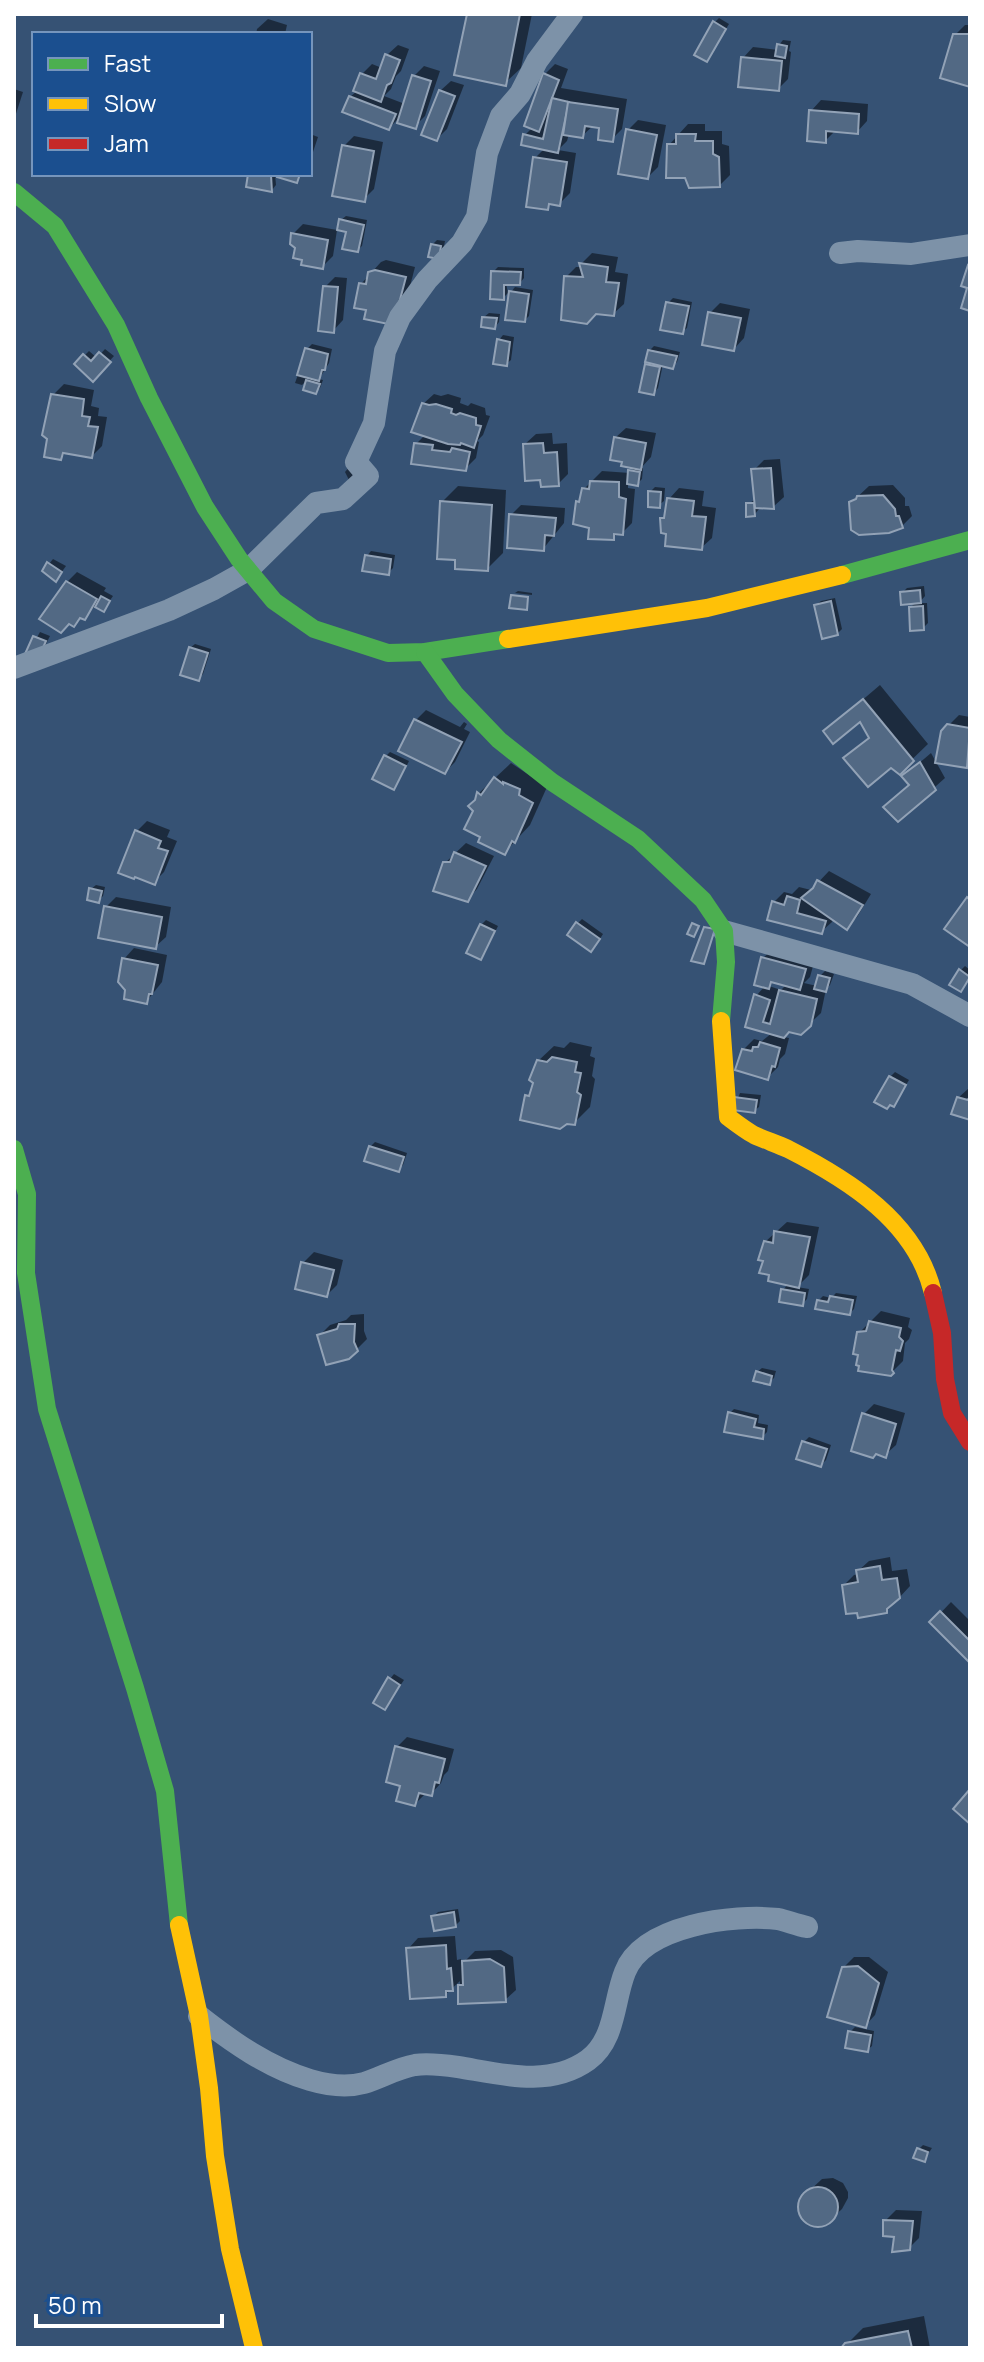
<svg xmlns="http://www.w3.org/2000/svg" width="984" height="2362" viewBox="0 0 984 2362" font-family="Manrope,sans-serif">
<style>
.shadow{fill:#0007;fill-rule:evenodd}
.building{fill:#526984;stroke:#92a2b6;stroke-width:2}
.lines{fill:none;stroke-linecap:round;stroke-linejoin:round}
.street{stroke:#7d92a8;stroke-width:22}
.fast{stroke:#4caf50;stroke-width:18}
.slow{stroke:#ffc107;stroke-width:18}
.jam{stroke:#c62828;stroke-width:18}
</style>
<rect width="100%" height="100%" fill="#365274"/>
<g class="shadow">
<path d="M469,14H532L521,68L505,83Z"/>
<path d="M719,18L729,24L707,60L714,23Z"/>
<path d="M268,19L287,25L285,34H256L257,29Z"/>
<path d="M965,25H970V85L955,35Z"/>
<path d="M783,40L791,41L789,51L791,52L788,79L778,89L743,58L753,47L778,50L779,45Z"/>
<path d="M398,45L409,49L401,71L396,76L391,89L384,96L405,104L414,76L424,66L440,71L425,116L415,126L402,115L389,128L350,97L357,91L362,74L372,64L382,68L387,55Z"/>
<path d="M555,64L568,69L561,88L627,99L622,129L612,139L602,126L594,125L582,136L569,134L567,141L558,150L576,153L570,193L559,204L553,202L548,208L535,158L545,148L525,135L533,127L545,74Z"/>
<path d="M451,81L464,85L447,129L437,139L440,91Z"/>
<path d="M14,89L23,92L14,120Z"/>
<path d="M821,100L868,104L867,121L857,132L836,130L825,141L811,111Z"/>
<path d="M638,120L666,125L658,167L648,177L628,130Z"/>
<path d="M688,124H705V131H722V144L729,146L730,175L719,186L669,145Z"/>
<path d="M310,134L318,137L310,161Z"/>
<path d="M354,136L383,142L374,189L364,199L344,146Z"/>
<path d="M250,174H275L276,185L272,190L248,186Z"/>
<path d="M346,216L367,220L362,246L357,250L341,220Z"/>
<path d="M303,224L337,230L333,256L322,267L305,258L297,247L293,234Z"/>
<path d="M437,240L445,241L443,252L432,245Z"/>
<path d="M592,253L618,257L615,272L628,274L624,304L613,314L596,312L566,277L576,267H583L582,263Z"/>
<path d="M386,260L415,267L407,298L368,309L361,284L381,262Z"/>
<path d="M498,267L524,268V278L520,283H506L508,293L503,298L493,272Z"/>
<path d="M335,277L347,278L343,320L333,331L325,287Z"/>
<path d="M515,287L533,290L529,316L525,320L511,292Z"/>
<path d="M673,298L692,302L687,328L682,332L668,303Z"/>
<path d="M720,303L750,309L744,338L734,349L710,313Z"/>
<path d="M489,313L500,314L499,322L495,327L484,317Z"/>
<path d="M503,335L514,337L511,360L506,364L499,340Z"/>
<path d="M312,344L332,349L329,363L319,379L323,380L320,388L316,392L305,389L309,378L302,385L295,383L307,349Z"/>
<path d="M654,346L680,352L677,362L672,366L663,364L658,388L654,393L646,365L650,362L649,351Z"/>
<path d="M105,349L114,356L93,379L76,364L89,351L97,358Z"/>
<path d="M64,384L94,390L91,406L99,408L98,416L107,417L102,446L92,456L66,452L61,458L53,395Z"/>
<path d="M434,394L441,396L448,394L461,398L460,403L468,406L471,403L485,408L486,415L490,416L483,435L477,441L479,442L476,458L465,469L416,444L425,435L423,404Z"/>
<path d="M626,428L656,433L651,457L641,468H643L642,479L637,484L628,483V488L635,489L632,523L622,533H618L613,538L591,526L578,502L582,498L584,489L602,471L630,473L635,467L615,438Z"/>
<path d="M552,433L553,444L567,443L568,474L558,484L525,444L536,434Z"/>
<path d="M780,459L784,497L773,507L759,506V509L755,514L748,504L756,499L754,470L764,460Z"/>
<path d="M349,467L365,473L350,482L345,472Z"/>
<path d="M893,485L905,498V506H909L912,516L902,526L851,503L869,486Z"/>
<path d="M458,486L506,490L503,553L487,569L442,502Z"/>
<path d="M655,487L665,488L664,501L659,505L650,492Z"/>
<path d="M679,488L704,491L702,506L716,508L712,538L701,548L668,532L662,518L667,514L669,499Z"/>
<path d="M521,505L565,508L564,523L543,549L511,515Z"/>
<path d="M371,551L395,555L393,568L388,573L367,556Z"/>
<path d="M53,559L66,566L56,580L49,564Z"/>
<path d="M77,572L106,588L104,591L113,596L104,609L96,605L84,618L82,617L74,625L67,582Z"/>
<path d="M924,586L925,596L919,603H927L928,623L923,628L911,607L917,601L902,593L907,588Z"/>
<path d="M518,591L532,593V595L515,593Z"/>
<path d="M835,598L842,629L837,634L816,605L821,601Z"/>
<path d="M40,632L50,636L42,652L28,653Z"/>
<path d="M195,644L211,649L203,674L198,679L190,648Z"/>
<path d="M880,685L928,744L899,772L891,765L845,758L870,736L860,719L826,731Z"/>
<path d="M426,710L460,727L464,722L467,724L464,729L470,732L455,762L445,772L416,720Z"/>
<path d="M959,715L970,717V763L967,766L948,726Z"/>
<path d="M390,752L409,761L398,783L393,787L386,756Z"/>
<path d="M931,753L945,778L898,820L911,785L904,776Z"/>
<path d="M511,763L547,787L530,825L505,852L483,836L476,800L479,793Z"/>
<path d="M147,821L170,830L167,837L177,841L164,872L154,882L137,831Z"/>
<path d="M466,843L494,856L477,889L467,900L445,863Z"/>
<path d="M829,871L871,894L857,917L847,927L833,918L832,922L821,932L774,902L784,892L792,894L799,887L811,890Z"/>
<path d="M96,885L105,887L103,896L98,901L91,889Z"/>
<path d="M116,897L171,907L166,937L155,947L106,907Z"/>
<path d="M582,919L603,934L596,945L578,923Z"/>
<path d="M486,920L498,926L485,953L481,957V925Z"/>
<path d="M134,948L167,955L162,982L146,1002L124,959Z"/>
<path d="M774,948L815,959L810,977L804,983L817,986L820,976L825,971L834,974L830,985L826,989L821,1013L800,1033L789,1030L783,1037L789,1038L785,1054L780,1059L778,1067L767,1078L743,1050L754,1039L762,1041L772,1033L747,1025L756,996L765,986L763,958ZM775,981L787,984L781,990L769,986Z"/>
<path d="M965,966L970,970V978L965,985L960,971Z"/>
<path d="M570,1042L592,1047L590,1056L595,1058L592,1076L595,1079L590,1107L574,1123L526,1096L533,1090L538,1061L554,1046L564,1048Z"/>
<path d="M895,1072L909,1080L894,1104L890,1077Z"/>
<path d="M969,1088H970V1118L958,1098Z"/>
<path d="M740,1093L761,1095L759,1107L754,1111L734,1108Z"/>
<path d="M375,1142L407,1153L403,1165L398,1170L370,1147Z"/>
<path d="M787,1222L819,1227L809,1275L797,1287L809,1289L807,1299L802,1304L783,1290L789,1283L765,1260V1242Z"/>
<path d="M314,1252L343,1260L337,1285L327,1295L303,1263Z"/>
<path d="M836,1293L857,1296L854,1309L850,1313L818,1301L823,1296L831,1298Z"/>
<path d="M881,1311L910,1318L908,1327L912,1330L909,1339L905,1343L903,1361L893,1371L859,1333Z"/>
<path d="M364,1314V1331L367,1339L356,1350L319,1336L330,1325L346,1320L351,1315Z"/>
<path d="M762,1368L776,1371L774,1378L769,1383L757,1372Z"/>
<path d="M874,1404L905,1413L896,1445L885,1455L864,1414Z"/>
<path d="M734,1409L759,1415L758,1423L768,1425L767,1432L762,1437L730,1413Z"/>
<path d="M809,1437L831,1445L826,1460L821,1465L804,1442Z"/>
<path d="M890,1557L892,1571L907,1569L910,1586L886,1612L844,1585L854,1575L859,1574L858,1571L869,1561Z"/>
<path d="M951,1602L970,1621V1660L932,1622Z"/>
<path d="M394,1674L404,1680L385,1708L390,1679Z"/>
<path d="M407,1737L454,1749L448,1771L444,1775L441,1783L431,1794H425L415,1804L402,1784L397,1747Z"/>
<path d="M458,1909L460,1921L455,1926L433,1917L438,1912Z"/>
<path d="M455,1936L457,1960L461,1959V1965L475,1951L501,1950L513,1957L516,1990L505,2000L460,2002V1981L445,1995L408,1949L418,1938Z"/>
<path d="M854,1957H869L888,1972L875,2015L865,2026L843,1968Z"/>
<path d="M855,2027L874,2031L872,2046L867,2050L850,2032Z"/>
<path d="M923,2145L932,2148L924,2160L919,2149Z"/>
<path d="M833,2178L843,2183L848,2192V2198L842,2209L830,2220L819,2225L807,2221L803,2217L801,2205L807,2193L822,2179Z"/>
<path d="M896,2210L922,2211L919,2238L909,2248L885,2221Z"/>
<path d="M924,2316L930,2348H843L863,2328Z"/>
</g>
<g class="building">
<path d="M467,14H520L506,86L454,75Z"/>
<path d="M713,21L726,29L707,62L694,55Z"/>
<path d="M953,34H970V87L940,78Z"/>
<path d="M777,44L787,46L785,58L775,56Z"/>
<path d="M385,54L400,60L391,83L387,85L381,102L353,91L360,73L376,79Z"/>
<path d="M741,57L782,61L779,91L738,87Z"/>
<path d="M543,73L559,80L539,132L524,126Z"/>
<path d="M412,75L431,81L416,129L397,123Z"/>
<path d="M439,90L455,96L437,141L421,135Z"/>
<path d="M349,96L396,114L389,130L342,112Z"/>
<path d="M552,98L569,102L558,153L521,145L523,134L543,139Z"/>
<path d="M568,102L618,109L613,142L598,140L599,128L585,126L583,138L563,135Z"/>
<path d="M809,110L859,114L858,134L826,131V143L807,141Z"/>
<path d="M626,129L657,135L648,179L618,174Z"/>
<path d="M676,134H696L695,141H713V154L719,157L720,187L689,188L685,178H666L667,144H676Z"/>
<path d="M342,145L374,151L365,202L332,196Z"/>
<path d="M533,157L567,162L560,206L549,204L548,210L526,207Z"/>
<path d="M248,174L271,175L272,192L246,187Z"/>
<path d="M277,174H300L297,183L277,177Z"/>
<path d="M339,219L364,225L358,252L342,249L346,232L337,230Z"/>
<path d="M291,233L328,240L323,269L301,265L302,260L293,258L295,248L290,244Z"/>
<path d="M431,244L441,246L439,259L428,257Z"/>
<path d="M579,263L608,267L606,282L619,283L614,316L596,314L587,324L561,320L564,276L583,277Z"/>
<path d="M968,265L970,266V311L961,308L967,288L961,286Z"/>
<path d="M375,270L406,277L397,311L388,324L364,319L366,310L354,308L359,283L366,284L368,272Z"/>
<path d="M491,271L521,272L520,285H504V300L490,299Z"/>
<path d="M323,286L338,287L334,333L318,331Z"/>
<path d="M509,291L529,294L525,322L505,320Z"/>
<path d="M666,302L689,306L683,334L660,330Z"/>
<path d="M708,312L741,318L734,351L702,345Z"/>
<path d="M482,317L497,318L495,329L481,327Z"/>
<path d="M497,339L510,342L507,366L493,364Z"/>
<path d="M305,348L328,354L325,370H322L319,381L297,375Z"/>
<path d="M648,350L677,356L673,369L645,362Z"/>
<path d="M99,352L111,362L93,382L74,364L83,354L91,361Z"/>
<path d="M645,364L660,367L654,395L639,392Z"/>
<path d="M306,380L320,384L316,394L303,390Z"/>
<path d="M51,394L84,399L82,416L90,417L88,426L98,427L92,458L63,453L61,460L44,457L47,439L42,435Z"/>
<path d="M422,403L429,405L436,404L452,409L451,413L456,415L460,413L476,418V425L481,426L474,448L461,443L460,445L448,444L411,432Z"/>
<path d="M614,437L646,443L641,470L621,466L622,462L610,460Z"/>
<path d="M414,443L433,445L432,450L450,452L452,448L470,452L466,471L411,464Z"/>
<path d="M543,443L544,453L557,452L559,486L541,487L540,480L525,481L523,444Z"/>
<path d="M771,468L774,509L755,508L751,469Z"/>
<path d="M628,470L640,472L638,486L627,484Z"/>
<path d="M590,481L619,482V497L626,499L623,535L614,534V540L588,539L589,528L573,524L576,501L579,502L582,488L589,489Z"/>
<path d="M648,491L661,492L660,508L648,507Z"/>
<path d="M883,495L895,509L896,516H899L903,528L889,533L859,535L851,530L849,502L856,499L857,496Z"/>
<path d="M667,498L694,501L692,516L706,517L702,550L665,546L666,534L661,533L660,518H664Z"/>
<path d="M440,501L492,505L488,571L455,569V560L437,559Z"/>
<path d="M746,503H754L755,516L746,517Z"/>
<path d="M509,514L556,518L554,536L545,535L544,551L507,548Z"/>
<path d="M365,555L391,559L389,575L362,571Z"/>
<path d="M47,562L62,572L56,582L42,571Z"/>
<path d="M66,581L97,599L85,620L80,618L74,627L69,624L61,633L39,619Z"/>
<path d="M920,590L921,603L901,605L900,592Z"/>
<path d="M511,595L528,597L527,610L509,608Z"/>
<path d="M101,596L110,601L104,612L95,607Z"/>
<path d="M831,601L838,635L822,639L814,605Z"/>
<path d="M923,606L924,630L910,631L909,607Z"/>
<path d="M33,636L46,641L38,659L25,654Z"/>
<path d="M189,647L208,653L199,681L180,675Z"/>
<path d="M863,699L914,761L900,775L891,768L868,787L843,758L869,738L860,722L833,744L823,731Z"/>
<path d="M414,719L462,742L445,774L398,751Z"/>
<path d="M947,724L970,728L967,768L935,763L941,731Z"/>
<path d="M384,755L406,766L394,790L372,779Z"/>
<path d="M920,762L936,790L898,822L883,807L909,785L901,776Z"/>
<path d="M494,777L503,784V782L520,789L519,795L533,803L515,843L512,841L505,855L478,842L480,837L464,829L473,811L468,806L475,800L477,792L481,795Z"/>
<path d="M135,830L161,841L158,848L168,851L155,885L135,877L134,879L118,873Z"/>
<path d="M454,852L486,866L468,902L433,891L443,862H450Z"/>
<path d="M817,880L863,905L847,930L801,898L813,888Z"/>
<path d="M89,888L102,891L99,903L87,900Z"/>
<path d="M787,896L800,900L797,913L826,921L822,934L767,920L772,901L784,905Z"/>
<path d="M967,897L970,900V947L944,929Z"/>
<path d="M104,906L162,917L156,949L98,938Z"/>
<path d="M576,922L600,939L591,952L567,935Z"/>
<path d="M692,923L699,926L694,937L687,934Z"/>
<path d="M480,924L495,931L481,960L466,953Z"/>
<path d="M704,927L715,929L704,964L691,961Z"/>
<path d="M761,957L806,969L800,990L771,982L769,989L754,985Z"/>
<path d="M122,958L158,965L152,994H149L147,1004L124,999L125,990L118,982Z"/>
<path d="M959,969L970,977L961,992L949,985Z"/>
<path d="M818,975L830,978L826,992L814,989Z"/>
<path d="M779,990L817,999L811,1026L801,1035L789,1032L784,1038L745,1027L754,994L770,1000L763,1022L770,1024Z"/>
<path d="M760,1042L780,1048L775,1067L772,1066L768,1080L735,1070L742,1049L752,1051L753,1047H758Z"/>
<path d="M552,1057L577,1062L575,1072L581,1073L577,1092L581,1095L575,1125L567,1124L560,1129L520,1120L525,1095L529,1096L533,1083L529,1080L537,1060L547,1062Z"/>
<path d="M889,1076L906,1085L894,1107L890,1105L887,1109L874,1102Z"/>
<path d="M970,1096V1120L951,1114L957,1097L968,1100Z"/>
<path d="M734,1097L757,1100L755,1113L732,1110Z"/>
<path d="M369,1146L404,1157L399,1172L364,1161Z"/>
<path d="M774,1231L810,1237L799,1288L768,1281L769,1275L759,1273L763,1261L758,1260L764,1241L773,1243Z"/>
<path d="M301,1262L334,1270L327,1297L295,1289Z"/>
<path d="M781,1289L805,1293L803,1306L779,1302Z"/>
<path d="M830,1296L853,1300L850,1315L815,1309L817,1300L828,1302Z"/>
<path d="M869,1321L901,1328L899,1337L903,1341L900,1351L896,1350L892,1370L894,1373L891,1376L858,1371L859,1366L856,1365L858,1355L853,1354L857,1332L866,1331Z"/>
<path d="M339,1324H355L354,1342L358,1351L349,1359L326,1365L317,1335L337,1329Z"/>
<path d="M756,1371L772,1376L770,1385L753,1381Z"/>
<path d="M728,1412L756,1419L754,1427L764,1429L763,1439L724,1432Z"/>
<path d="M862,1413L896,1424L886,1458L876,1454L873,1458L851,1451Z"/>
<path d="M802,1441L827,1449L821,1467L796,1459Z"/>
<path d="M880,1566L882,1580L897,1578L900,1598L887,1609V1613L858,1618L857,1613L846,1614L842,1585L858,1582L856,1570Z"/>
<path d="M940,1611L970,1641V1663L929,1622Z"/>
<path d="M388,1677L400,1685L385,1710L373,1703Z"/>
<path d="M395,1746L445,1759L439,1783L435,1782L432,1796L419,1793L415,1806L396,1801L400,1786L386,1782Z"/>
<path d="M970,1789V1824L953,1809Z"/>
<path d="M454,1912L456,1927L434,1931L431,1916Z"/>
<path d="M446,1945L447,1969L451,1968L453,1991H446V1997L410,1999L406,1948Z"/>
<path d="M490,1959L504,1967L506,2002L458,2004V1985H463L462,1961Z"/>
<path d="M858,1966L879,1983L866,2028L827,2017L842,1967Z"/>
<path d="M848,2031L871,2035L868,2052L845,2048Z"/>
<path d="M917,2148L928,2152L925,2162L913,2158Z"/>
<circle cx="818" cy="2207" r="20"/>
<path d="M883,2220L913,2221L910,2250L892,2252L894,2237L883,2236Z"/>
<path d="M908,2331L912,2348H841L845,2343Z"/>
</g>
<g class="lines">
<g class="street">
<path d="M840,253L858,251L911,254L970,245"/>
<path d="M14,668L169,610L214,589L248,570L316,503L343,499L368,476L356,462L374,423L385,351L400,317L427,280L462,243L477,217L487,153L501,116L520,94L537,61L572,14"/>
<path d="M724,931L912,984L970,1016"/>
<path d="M199,2016C232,2042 269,2068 310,2080C327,2085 346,2088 364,2083C381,2078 397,2068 415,2065C429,2063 444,2065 458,2067C501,2074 549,2088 588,2060C616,2039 613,2002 625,1972C643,1925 734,1914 778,1919C787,1921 797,1925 807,1927"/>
</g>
<g class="fast">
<path d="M14,192L55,226L116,325L149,398L205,507L239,559L274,601L314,629L388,653L425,652L508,639"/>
<path d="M842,575L970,540"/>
<path d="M425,652L455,694L499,740L552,782L638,839L703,900L724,931L726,962L721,1021"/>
<path d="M14,1149L27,1194L26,1273L47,1409L135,1688L165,1791L179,1925"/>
</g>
<g class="slow">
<path d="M508,639L707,608L842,575"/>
<path d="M721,1021L728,1117C736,1123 745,1130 754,1135C765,1140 777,1144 788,1149C849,1180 916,1222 933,1293"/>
<path d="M179,1925L199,2016L209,2088L215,2156L230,2249L254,2348"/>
</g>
<path class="jam" d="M933,1293L942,1333L945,1379L952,1413L970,1442"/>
</g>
<rect width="984" height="2362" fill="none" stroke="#ffffff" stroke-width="32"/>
<rect x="32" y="32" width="280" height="144" fill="#1b4f8f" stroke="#7695bc" stroke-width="2"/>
<rect x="48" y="58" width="40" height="12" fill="#4caf50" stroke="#7695bc" stroke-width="2"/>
<text x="104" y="72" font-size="24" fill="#ffffff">Fast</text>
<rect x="48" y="98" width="40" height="12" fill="#ffc107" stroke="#7695bc" stroke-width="2"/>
<text x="104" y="112" font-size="24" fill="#ffffff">Slow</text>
<rect x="48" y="138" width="40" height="12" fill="#c62828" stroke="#7695bc" stroke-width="2"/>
<text x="104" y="152" font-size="24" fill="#ffffff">Jam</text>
<path d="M36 2314v12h186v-12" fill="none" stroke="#ffffff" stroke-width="4"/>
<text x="48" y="2314" font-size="24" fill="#ffffff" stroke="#1b4f8f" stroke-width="6" paint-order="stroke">50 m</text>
</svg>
